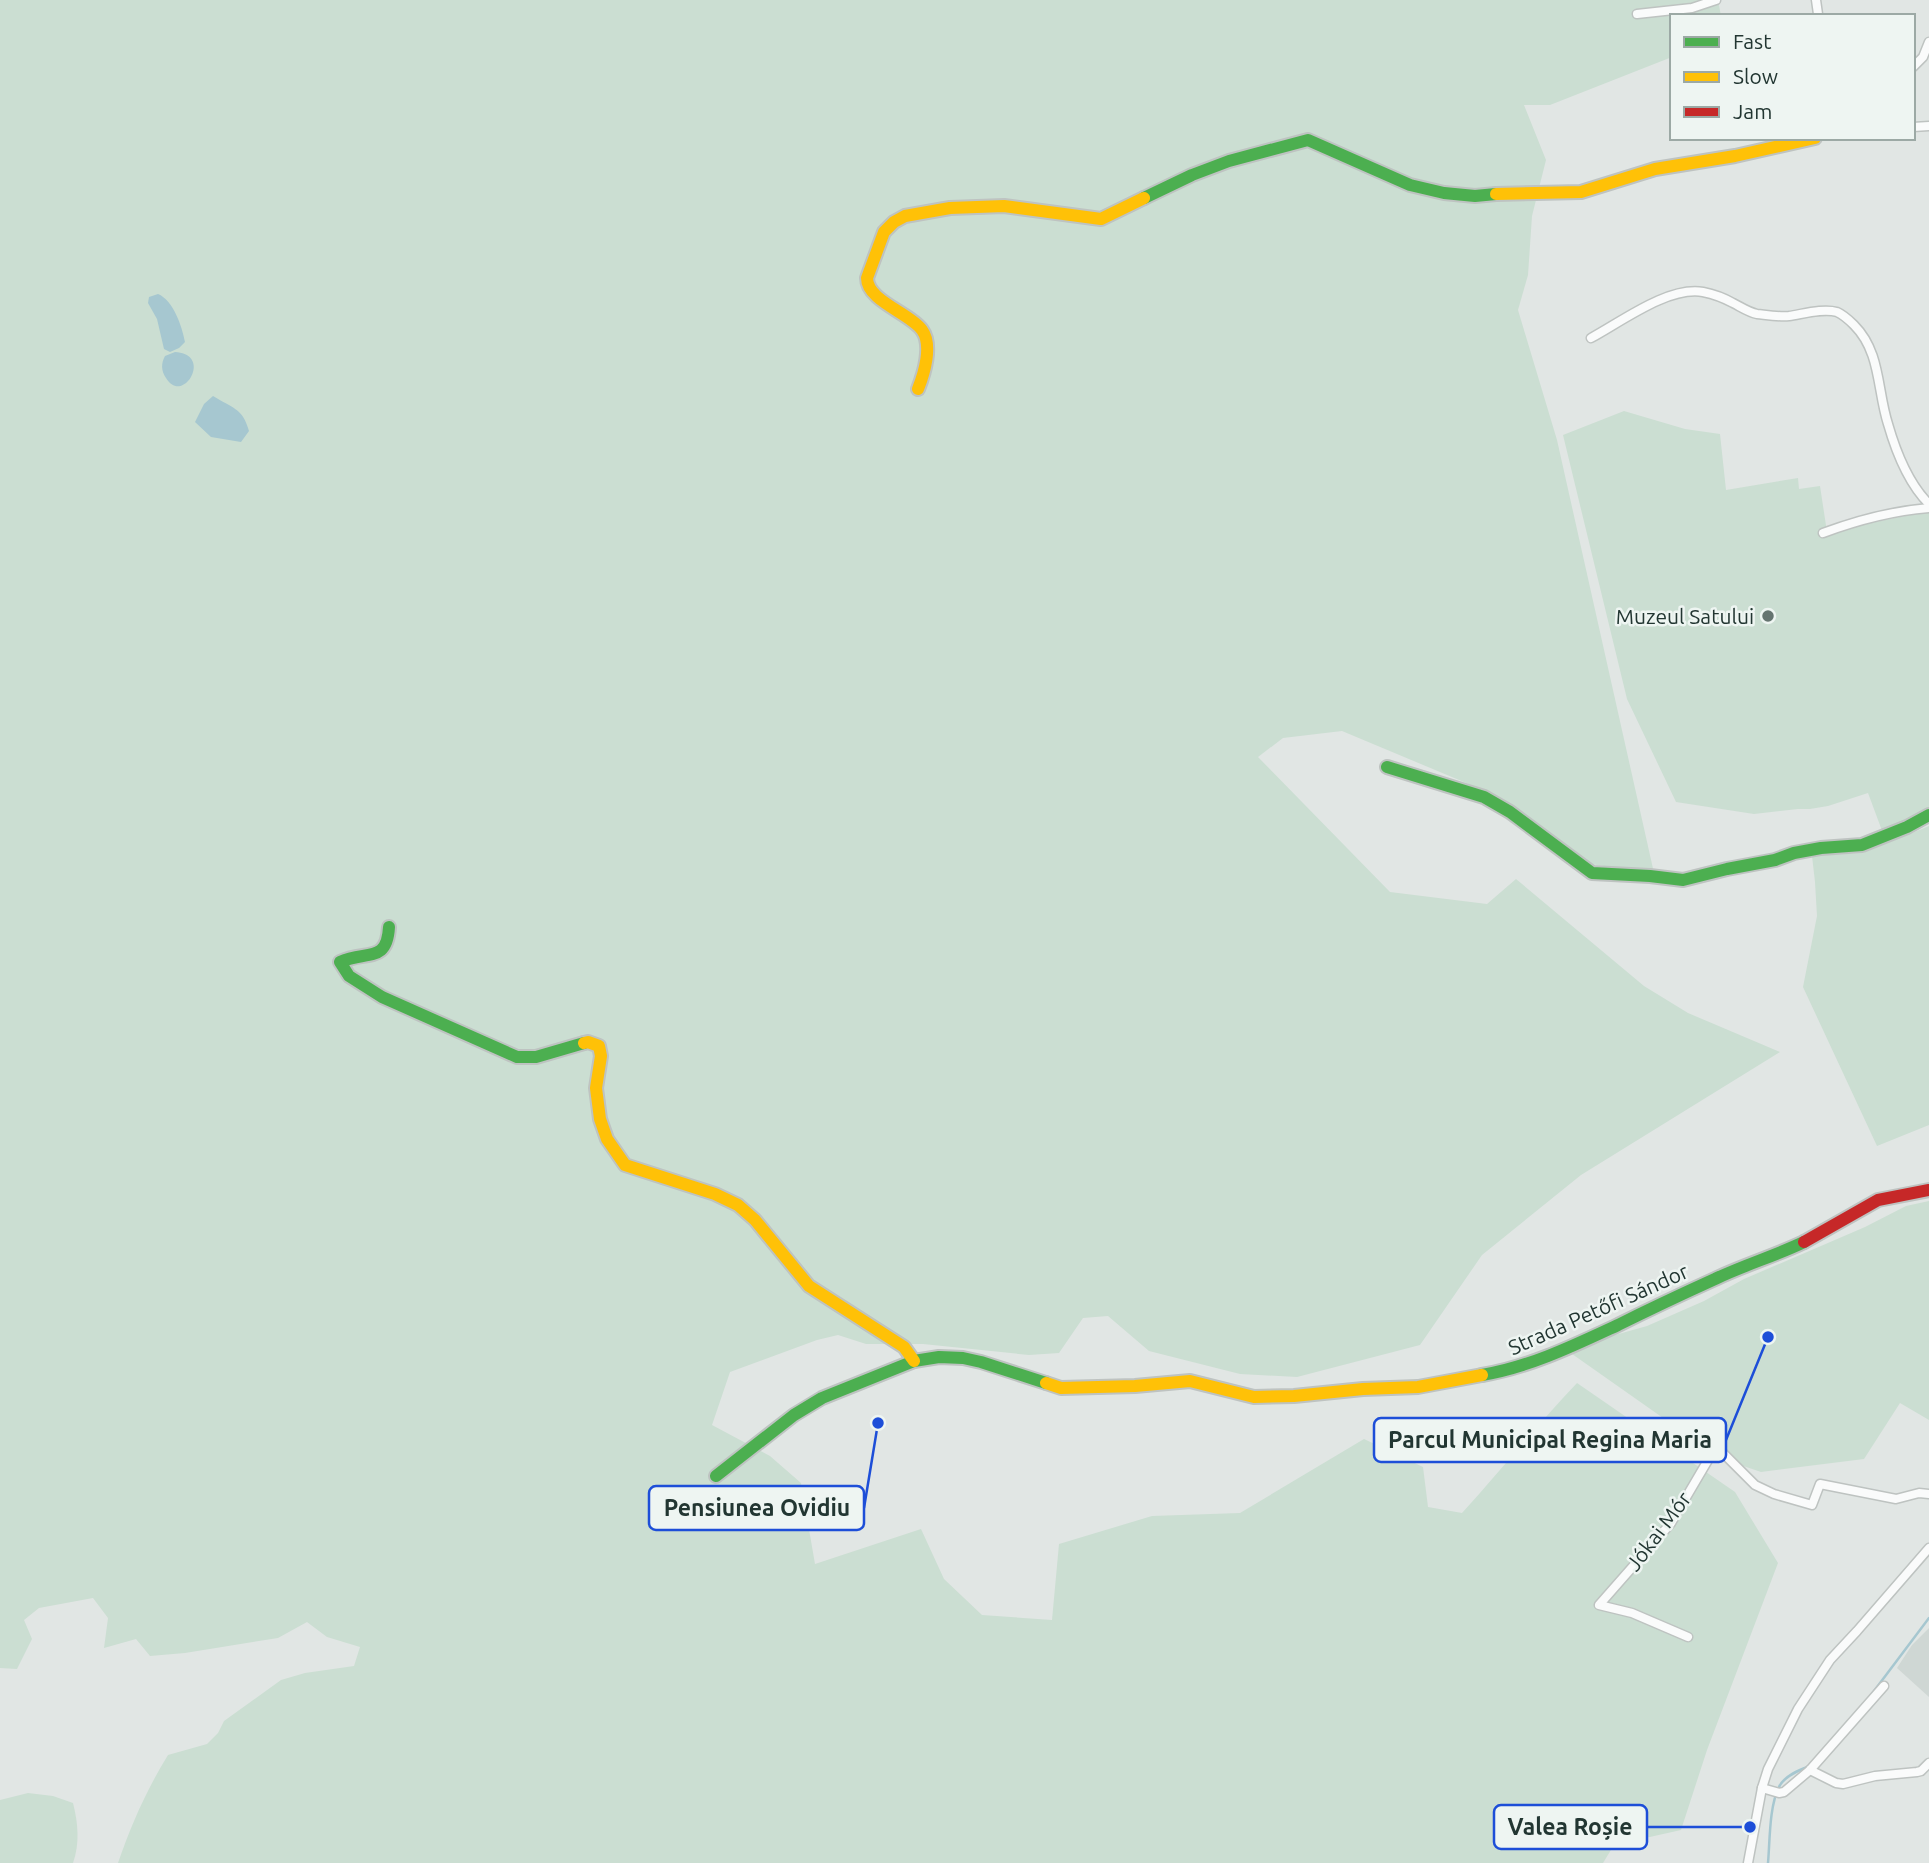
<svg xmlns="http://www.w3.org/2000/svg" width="1929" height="1863" viewBox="0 0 1929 1863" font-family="Ubuntu,sans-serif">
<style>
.built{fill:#cfd7d4}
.green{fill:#cbded2}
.water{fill:#a6c7d0}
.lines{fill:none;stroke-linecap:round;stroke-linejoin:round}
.stream{stroke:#a6c7d0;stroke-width:2.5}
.street-casing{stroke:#bec3c1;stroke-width:11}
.fast-casing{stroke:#bec3c1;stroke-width:16}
.slow-casing{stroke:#bec3c1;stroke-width:16}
.jam-casing{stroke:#bec3c1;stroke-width:16}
.street{stroke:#fafbfb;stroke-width:8}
.fast{stroke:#4caf50;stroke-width:12}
.slow{stroke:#ffc107;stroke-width:12}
.jam{stroke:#c62828;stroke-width:12}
.poi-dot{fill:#657470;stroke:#eef5f2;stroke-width:2.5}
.labels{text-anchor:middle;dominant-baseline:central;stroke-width:5;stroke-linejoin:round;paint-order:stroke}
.poi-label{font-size:21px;fill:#223632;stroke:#eef5f2;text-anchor:end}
.street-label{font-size:21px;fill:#223632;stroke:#eef5f2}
.leader{fill:none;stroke:#1d4ed8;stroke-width:2.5}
.callout-dot{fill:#1d4ed8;stroke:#eef5f2;stroke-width:2.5}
.callout{fill:#eef5f2;stroke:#1d4ed8;stroke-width:2.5}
.callout-label{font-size:23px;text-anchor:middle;font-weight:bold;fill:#223632}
</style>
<rect width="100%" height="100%" fill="#e1e6e4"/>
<path class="built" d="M1929,1628V1697L1897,1668L1912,1645Z"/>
<g class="green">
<path d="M0,0H1718L1721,16H1672V57L1550,105H1524L1546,160L1532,216L1528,275L1518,310L1557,440L1654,873L1590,864L1471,785L1342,731L1283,738L1258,757L1390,892L1487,904L1516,879L1644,986L1688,1013L1780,1052L1581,1175L1482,1255L1420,1345L1297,1377L1240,1374L1149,1351L1108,1316L1083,1318L1059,1353L1029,1355L923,1344H866L838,1335L817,1340L730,1372L712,1425L770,1456L801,1483L815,1564L921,1529L944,1579L982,1615L1052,1620L1059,1544L1152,1516L1240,1513L1364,1439L1423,1467L1428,1507L1462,1513C1501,1470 1537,1425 1577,1383L1735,1492L1778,1563L1707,1750L1681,1830L1614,1845L1603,1863H118C132,1823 146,1791 168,1755L207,1744L218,1733L224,1721L281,1680L305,1673L354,1666L360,1647L327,1637L307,1622L278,1638L185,1653L150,1656L136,1639L104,1648L108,1618L93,1598L39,1608L24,1620L32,1639L17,1669L0,1668Z"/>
<path d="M1624,411L1685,429L1720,434L1726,490L1798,478L1799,489L1820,486L1827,532L1929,511V813L1884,836L1868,793L1828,806L1810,809H1798L1754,814L1676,802L1627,699L1563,435Z"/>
<path d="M1929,826V1125L1877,1146L1803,987L1817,916L1815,882L1812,856L1863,853Z"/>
<path d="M1929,1201V1420L1900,1403L1864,1459L1761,1472L1720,1458L1565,1349L1647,1326L1704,1301L1744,1279L1865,1227L1906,1206Z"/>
<path d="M28,1793L53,1796L73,1803C78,1823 80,1843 73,1863H0V1800Z"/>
</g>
<g class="water">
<path d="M158,294C173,300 182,326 185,342L179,348L170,352L164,349L157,319L148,303L149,297Z"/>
<path d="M175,352C214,354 183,406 166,378C161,371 161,363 165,356Z"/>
<path d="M213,396C232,408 243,408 249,431L241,442L211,437L195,422L204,404Z"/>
</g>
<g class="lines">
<g class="stream">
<path d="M1871,1695L1929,1618"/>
<path d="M1768,1863C1770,1841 1769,1807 1779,1787C1784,1776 1799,1770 1810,1766"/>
</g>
<defs>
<g id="street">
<path d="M1816,0L1818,14"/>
<path d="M1637,14L1692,8L1716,0"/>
<path d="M1913,67L1923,57L1929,42"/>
<path d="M1913,127L1929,126"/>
<path d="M1591,338C1621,322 1668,286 1703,292C1713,294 1724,298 1733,303C1741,307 1748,312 1757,314C1767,315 1779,317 1789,316C1803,314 1823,308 1837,312C1844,315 1849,320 1854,325C1881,352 1877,390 1888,424C1896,452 1909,484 1929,504"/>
<path d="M1823,533C1858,520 1892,511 1929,508"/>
<path d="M1688,1637L1632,1613L1599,1605L1671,1523L1711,1455L1720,1452L1723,1453L1755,1485L1774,1494L1812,1505L1820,1484L1896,1499L1919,1493L1929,1494"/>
<path d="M1810,1770L1836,1783L1843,1784L1875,1776L1917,1772L1921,1771L1929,1763"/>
<path d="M1762,1788L1779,1793L1784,1792L1810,1770L1884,1686"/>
<path d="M1748,1863L1762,1788L1768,1769L1798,1709L1830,1660L1857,1631L1929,1548"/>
</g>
<g id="fast">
<path d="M1144,198L1192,175L1229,161L1308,140L1410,185L1444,193L1475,196L1496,194"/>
<path d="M1387,767L1484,797L1510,812L1592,873L1650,876L1683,880L1727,869L1775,860L1794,853L1821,848L1862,845L1907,827L1929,815"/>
<path d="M389,927C387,964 366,950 340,962L349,976L382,997L517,1057H536L584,1043"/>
<path d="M1482,1375C1530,1367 1575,1345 1618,1325C1650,1309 1682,1294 1715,1279C1744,1265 1775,1256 1804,1242"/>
<path d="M716,1476L794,1415L822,1398L914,1361L939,1357L963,1358L981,1362L1046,1383"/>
</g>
<g id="slow">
<path d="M1496,194L1581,192L1655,169L1735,156L1815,138"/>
<path d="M918,389C924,374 933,345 922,330C910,313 867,301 867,278L884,232L894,222L905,216L950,208L1004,206L1101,219L1144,198"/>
<path d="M584,1043L588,1042L599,1046L601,1056L596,1088L600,1119L607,1139L625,1165L715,1194L738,1205L755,1220L809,1286L904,1347L914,1361"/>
<path d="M1046,1383L1061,1388L1135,1386L1190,1381L1254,1397L1294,1396L1363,1389L1418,1387L1482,1375"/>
</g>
<path id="jam" d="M1804,1242L1878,1200L1929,1190"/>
</defs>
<use href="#street" class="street-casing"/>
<use href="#fast" class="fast-casing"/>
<use href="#slow" class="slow-casing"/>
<use href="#jam" class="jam-casing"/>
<use href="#street" class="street"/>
<use href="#fast" class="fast"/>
<use href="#slow" class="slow"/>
<use href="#jam" class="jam"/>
</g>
<circle class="poi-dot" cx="1768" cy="616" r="7"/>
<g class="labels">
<g class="poi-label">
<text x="1754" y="616">Muzeul Satului</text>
</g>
<g class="street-label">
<text transform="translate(1598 1309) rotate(-24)">Strada Petőfi Sándor</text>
<text transform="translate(1658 1531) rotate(-53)">Jókai Mór</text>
</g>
</g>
<path class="leader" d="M1768 1337L1726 1440M878 1423L864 1508M1750 1827L1647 1827"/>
<g class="callout-dot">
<circle cx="1768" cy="1337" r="7"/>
<circle cx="878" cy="1423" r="7"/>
<circle cx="1750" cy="1827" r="7"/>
</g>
<g class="callout">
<rect x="1374" y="1418" width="352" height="44" rx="7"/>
<rect x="649" y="1486" width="215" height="44" rx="7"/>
<rect x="1494" y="1805" width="153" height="44" rx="7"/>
</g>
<g class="callout-label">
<text x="1550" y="1448">Parcul Municipal Regina Maria</text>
<text x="757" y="1516">Pensiunea Ovidiu</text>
<text x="1570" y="1835">Valea Roșie</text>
</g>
<rect x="1670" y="14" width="245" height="126" fill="#eef5f2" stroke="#9ca9a5" stroke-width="2"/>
<rect x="1684" y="37" width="35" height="10" fill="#4caf50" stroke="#9ca9a5" stroke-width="2"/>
<text x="1733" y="49" font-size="21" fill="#223632">Fast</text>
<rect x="1684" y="72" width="35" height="10" fill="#ffc107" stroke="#9ca9a5" stroke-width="2"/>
<text x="1733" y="84" font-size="21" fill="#223632">Slow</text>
<rect x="1684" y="107" width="35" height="10" fill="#c62828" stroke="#9ca9a5" stroke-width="2"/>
<text x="1733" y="119" font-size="21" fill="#223632">Jam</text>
</svg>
